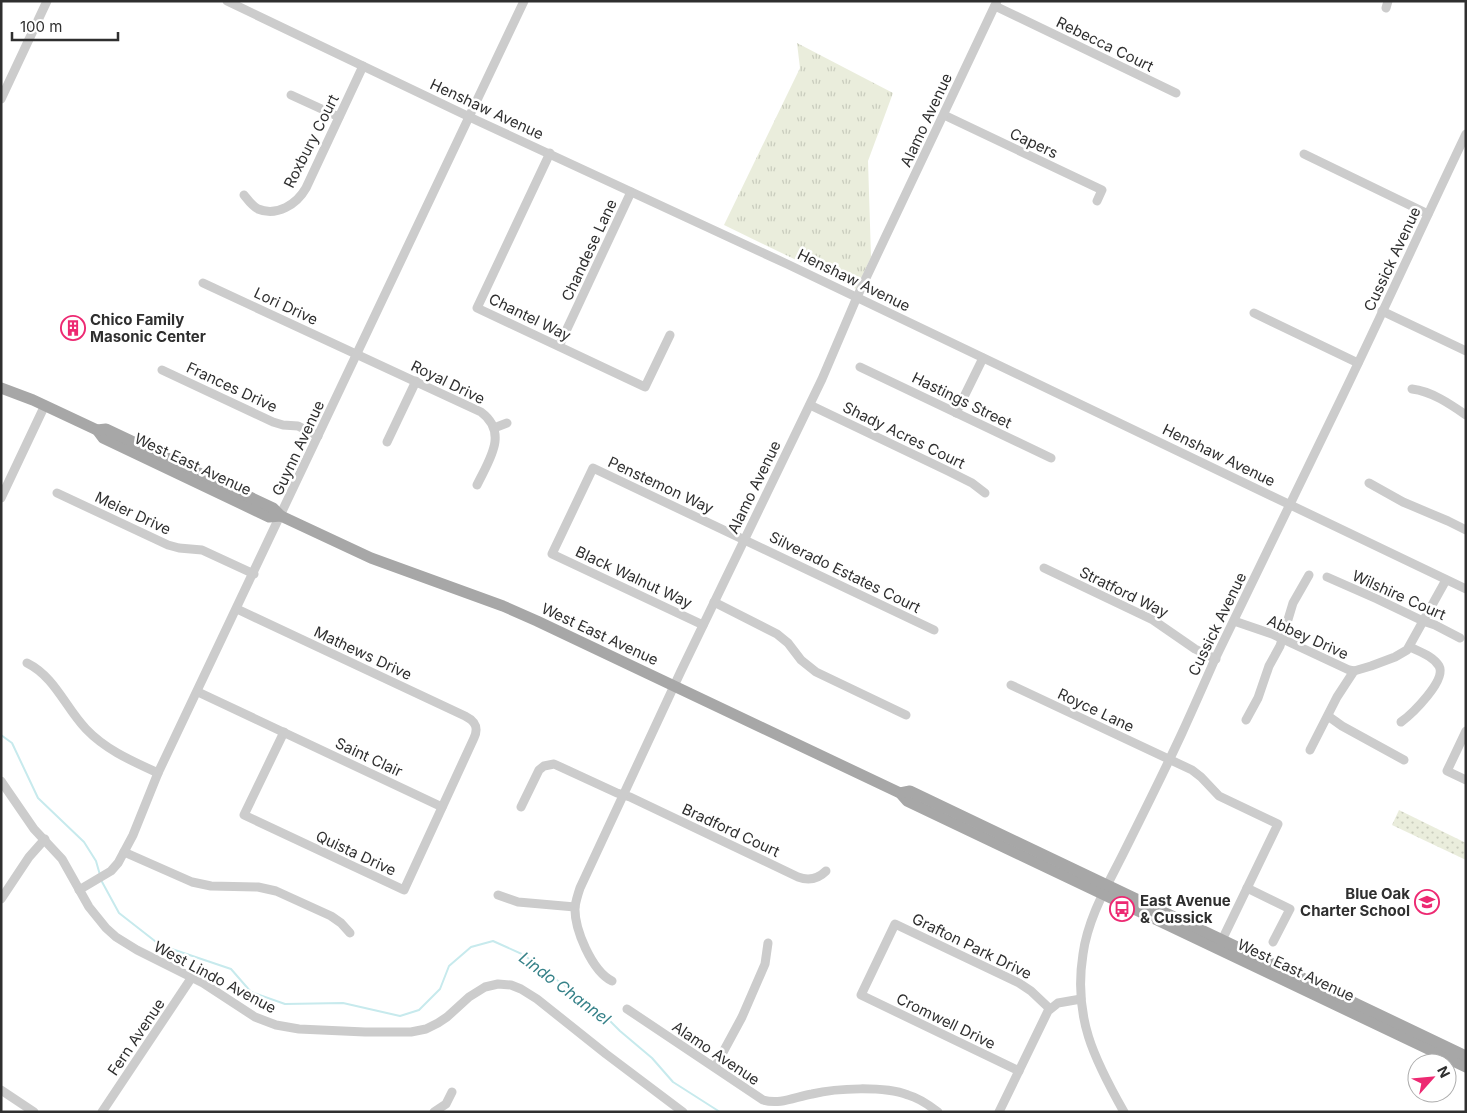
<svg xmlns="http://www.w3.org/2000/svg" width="1467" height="1113" viewBox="0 0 1467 1113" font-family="Inter,sans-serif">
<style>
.grass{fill:url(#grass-tufts)}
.park{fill:url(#park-dots)}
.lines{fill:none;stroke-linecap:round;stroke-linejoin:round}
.stream{stroke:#c7eaed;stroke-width:2}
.minor{stroke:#ccc;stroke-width:9}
.major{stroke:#a7a7a7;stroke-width:11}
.labels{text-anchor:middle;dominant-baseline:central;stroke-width:5;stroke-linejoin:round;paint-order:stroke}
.street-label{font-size:15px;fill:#2f2f2f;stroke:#fff}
.poi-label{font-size:15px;font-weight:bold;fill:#2f2f2f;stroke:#fff;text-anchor:start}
.water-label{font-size:16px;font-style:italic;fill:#358188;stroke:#fff}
</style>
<defs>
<pattern id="grass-tufts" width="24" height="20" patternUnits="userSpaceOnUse" patternTransform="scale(1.25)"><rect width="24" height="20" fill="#eaeddc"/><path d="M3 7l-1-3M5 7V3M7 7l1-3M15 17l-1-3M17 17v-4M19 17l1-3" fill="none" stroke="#c9ccbd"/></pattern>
<pattern id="park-dots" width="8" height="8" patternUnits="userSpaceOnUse" patternTransform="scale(1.25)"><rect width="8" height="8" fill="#eaeddc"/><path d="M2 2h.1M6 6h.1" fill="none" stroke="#c9ccbd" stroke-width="1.8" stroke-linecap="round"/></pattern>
</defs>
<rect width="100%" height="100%" fill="#fff"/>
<path class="grass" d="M797,43L893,93L868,161L871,257L856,289L724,225L800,68Z"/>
<path class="park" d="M1399,810L1466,843V860L1392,825Z"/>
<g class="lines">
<g class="stream">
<path d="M1,735L12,743L38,798L84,842L96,861L100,875"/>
<path d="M101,880L119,913L160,945L231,969L251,992L285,1004L343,1003L400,1016L419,1010L440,989L449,966L471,947L493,941L524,955L551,976L596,1007L620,1031L652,1058L673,1082L720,1112"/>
</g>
<g class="minor">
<path d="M227,1L478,121L787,264L1466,589"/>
<path d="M995,6L1176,93"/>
<path d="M1386,8L1388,1"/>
<path d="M291,95L339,117"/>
<path d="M1,99L47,1"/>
<path d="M944,115L1102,190L1097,201"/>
<path d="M550,153L477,308L645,387L670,335"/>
<path d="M1304,154L1428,214"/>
<path d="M244,195C248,200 252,206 258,209C277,217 297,204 306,188L363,66"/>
<path d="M203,283L481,412C509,433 489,460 477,485"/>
<path d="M1382,311L1466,351"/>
<path d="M1254,313L1358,363"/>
<path d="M559,346L631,192"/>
<path d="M860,367L1051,458"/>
<path d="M162,370L273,422L283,425L298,426L318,436"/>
<path d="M1412,389C1431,391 1450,404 1466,415"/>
<path d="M810,405L948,471L972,483L985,493"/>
<path d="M956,413L983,358"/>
<path d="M494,428L507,423"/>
<path d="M387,442L416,381"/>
<path d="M1369,483L1403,502L1448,521L1466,530"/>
<path d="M57,493L168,545L179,548L202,550L254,574"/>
<path d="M1,498L45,405"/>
<path d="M1044,568L1153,620L1195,649L1216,659"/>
<path d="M1327,577L1377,599L1423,621L1435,625L1460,638"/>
<path d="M714,602L777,634L788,643L801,660L816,672L906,715"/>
<path d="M237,609L465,716C475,721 479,727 474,738L404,890L244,815L284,732"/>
<path d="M1234,621L1272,634L1349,670L1354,671L1371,666L1395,657L1407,650L1446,580"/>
<path d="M703,625L552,554L593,468L934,630"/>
<path d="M27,663C55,677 65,707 86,729C106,750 132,761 158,773"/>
<path d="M1011,685L1192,770L1201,777L1219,796L1278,824L1222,940"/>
<path d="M198,692L442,807"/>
<path d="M1328,716L1342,726L1404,760"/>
<path d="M1246,720L1258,698L1269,666L1280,646L1293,603L1309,575"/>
<path d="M1401,722C1412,714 1447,680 1439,666C1433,656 1420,652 1410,647"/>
<path d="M1466,731L1447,771L1466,780"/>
<path d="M1310,750L1337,697L1354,671"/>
<path d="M1,781L34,829L62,859L89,907L106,928L116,937L137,950L203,983L255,1017L276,1025L299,1029L365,1032H411L426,1029L438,1023L447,1017L469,997L485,987L498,984L511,985L521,989L537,999L606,1054L683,1112"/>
<path d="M521,807L539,770L544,766L554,764L617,793L630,797L798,877C809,881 818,879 826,871"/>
<path d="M124,852L192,882L211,886L258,887L276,891L331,916L341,923L350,933"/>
<path d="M1247,888L1290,909L1273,942"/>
<path d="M79,890L111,871L118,863L133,835L158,773L524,1"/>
<path d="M498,895L518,902L575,907"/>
<path d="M1,899L29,857L45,839"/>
<path d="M612,981C592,971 574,929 575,907C576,900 578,894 580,888L681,671L822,379L857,297L997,1"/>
<path d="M627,1009L763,1100C780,1105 795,1097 812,1094C837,1088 884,1086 908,1095C919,1098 929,1105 938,1112"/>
<path d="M715,1067L742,1017L765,964L768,943"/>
<path d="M1019,1071L861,995L895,924L1019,983L1031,991L1050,1009"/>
<path d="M1,1090L34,1112"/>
<path d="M102,1112L192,977"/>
<path d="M434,1112L446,1104L452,1092"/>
<path d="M999,1112L1048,1011L1058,1003L1081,999"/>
<path d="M1124,1112C1094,1059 1073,1017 1083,954C1088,918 1107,886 1123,854C1143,814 1163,774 1182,733C1193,709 1204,684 1215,659C1257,572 1300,485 1342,397C1384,310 1424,222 1466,134"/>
</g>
<g class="major">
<path d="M1,388L33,400L97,430L103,438L269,517L281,516"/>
<path d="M97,430L106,429L273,508L281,516L371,558L503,606L537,621L900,793L907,801L1466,1067"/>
<path d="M900,793L910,791L1466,1056"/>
</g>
</g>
<defs>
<symbol id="building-ring" viewBox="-11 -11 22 22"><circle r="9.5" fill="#fff" stroke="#ed2972" stroke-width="1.5"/><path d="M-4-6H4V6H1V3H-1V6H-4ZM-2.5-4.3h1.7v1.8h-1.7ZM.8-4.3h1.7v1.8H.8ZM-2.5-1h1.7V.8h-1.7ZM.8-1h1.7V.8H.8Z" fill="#ed2972"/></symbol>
<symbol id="school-ring" viewBox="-11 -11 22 22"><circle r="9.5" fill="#fff" stroke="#ed2972" stroke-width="1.5"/><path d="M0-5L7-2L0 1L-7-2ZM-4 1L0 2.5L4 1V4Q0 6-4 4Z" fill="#ed2972"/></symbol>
<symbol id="bus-ring" viewBox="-11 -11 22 22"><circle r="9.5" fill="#fff" stroke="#ed2972" stroke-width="1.5"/><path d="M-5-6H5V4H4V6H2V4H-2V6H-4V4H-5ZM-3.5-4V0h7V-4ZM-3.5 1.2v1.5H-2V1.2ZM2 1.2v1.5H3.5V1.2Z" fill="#ed2972"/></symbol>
</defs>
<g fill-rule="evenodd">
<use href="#building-ring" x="59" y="314" width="28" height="28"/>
<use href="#school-ring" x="1413" y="888" width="28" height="28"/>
<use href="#bus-ring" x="1108" y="895" width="28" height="28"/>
</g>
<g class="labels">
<g class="street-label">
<text transform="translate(1105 44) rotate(26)">Rebecca Court</text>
<text transform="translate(487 109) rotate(25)">Henshaw Avenue</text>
<text transform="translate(926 120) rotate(-65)">Alamo Avenue</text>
<text transform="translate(311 141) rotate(-63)">Roxbury Court</text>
<text transform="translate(1034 143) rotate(25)">Capers</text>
<text transform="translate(589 250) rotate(-65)">Chandese Lane</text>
<text transform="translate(1392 259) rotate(-65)">Cussick Avenue</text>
<text transform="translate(854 280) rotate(26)">Henshaw Avenue</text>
<text transform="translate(286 306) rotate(25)">Lori Drive</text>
<text transform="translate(530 317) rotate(26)">Chantel Way</text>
<text transform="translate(448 382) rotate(26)">Royal Drive</text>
<text transform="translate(232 387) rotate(25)">Frances Drive</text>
<text transform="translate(962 400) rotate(26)">Hastings Street</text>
<text transform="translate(904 435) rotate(26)">Shady Acres Court</text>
<text transform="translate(298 448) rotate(-65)">Guynn Avenue</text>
<text transform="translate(1219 455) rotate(26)">Henshaw Avenue</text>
<text transform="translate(193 464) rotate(25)">West East Avenue</text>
<text transform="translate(661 485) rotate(25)">Penstemon Way</text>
<text transform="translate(754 487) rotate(-64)">Alamo Avenue</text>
<text transform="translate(133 513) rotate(25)">Meier Drive</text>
<text transform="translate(845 572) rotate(26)">Silverado Estates Court</text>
<text transform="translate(634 577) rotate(25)">Black Walnut Way</text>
<text transform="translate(1124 592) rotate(26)">Stratford Way</text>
<text transform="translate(1399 595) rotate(24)">Wilshire Court</text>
<text transform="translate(1217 624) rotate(-64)">Cussick Avenue</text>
<text transform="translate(600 634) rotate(25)">West East Avenue</text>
<text transform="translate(1308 637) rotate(24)">Abbey Drive</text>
<text transform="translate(363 653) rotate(25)">Mathews Drive</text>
<text transform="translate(1096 710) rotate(25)">Royce Lane</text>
<text transform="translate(369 757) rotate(25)">Saint Clair</text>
<text transform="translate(731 830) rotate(25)">Bradford Court</text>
<text transform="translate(356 853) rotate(25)">Quista Drive</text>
<text transform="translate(972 946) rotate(26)">Grafton Park Drive</text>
<text transform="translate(1296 970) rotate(25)">West East Avenue</text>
<text transform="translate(215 977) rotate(28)">West Lindo Avenue</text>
<text transform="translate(946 1021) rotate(26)">Cromwell Drive</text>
<text transform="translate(136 1037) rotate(-56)">Fern Avenue</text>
<text transform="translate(716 1053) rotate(34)">Alamo Avenue</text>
</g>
<g class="poi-label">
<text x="90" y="319">Chico Family<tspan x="90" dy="17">Masonic Center</tspan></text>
<text x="1410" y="893" text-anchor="end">Blue Oak<tspan x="1410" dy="17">Charter School</tspan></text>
<text x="1140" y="900">East Avenue<tspan x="1140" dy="17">&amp; Cussick</tspan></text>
</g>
<g class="water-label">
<text transform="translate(565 988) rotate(37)">Lindo Channel</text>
</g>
</g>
<rect width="1467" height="1113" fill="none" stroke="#2f2f2f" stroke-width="5"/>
<g transform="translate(1432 1078) rotate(63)"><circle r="24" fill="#ffffff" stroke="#acacac"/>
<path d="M0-4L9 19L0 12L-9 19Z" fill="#ed2972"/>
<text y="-8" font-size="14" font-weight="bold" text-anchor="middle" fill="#2f2f2f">N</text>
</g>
<path d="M12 32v8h106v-8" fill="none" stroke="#2f2f2f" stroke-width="2.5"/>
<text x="20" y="32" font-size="15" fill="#2f2f2f" stroke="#ffffff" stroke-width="4" paint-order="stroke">100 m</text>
</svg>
